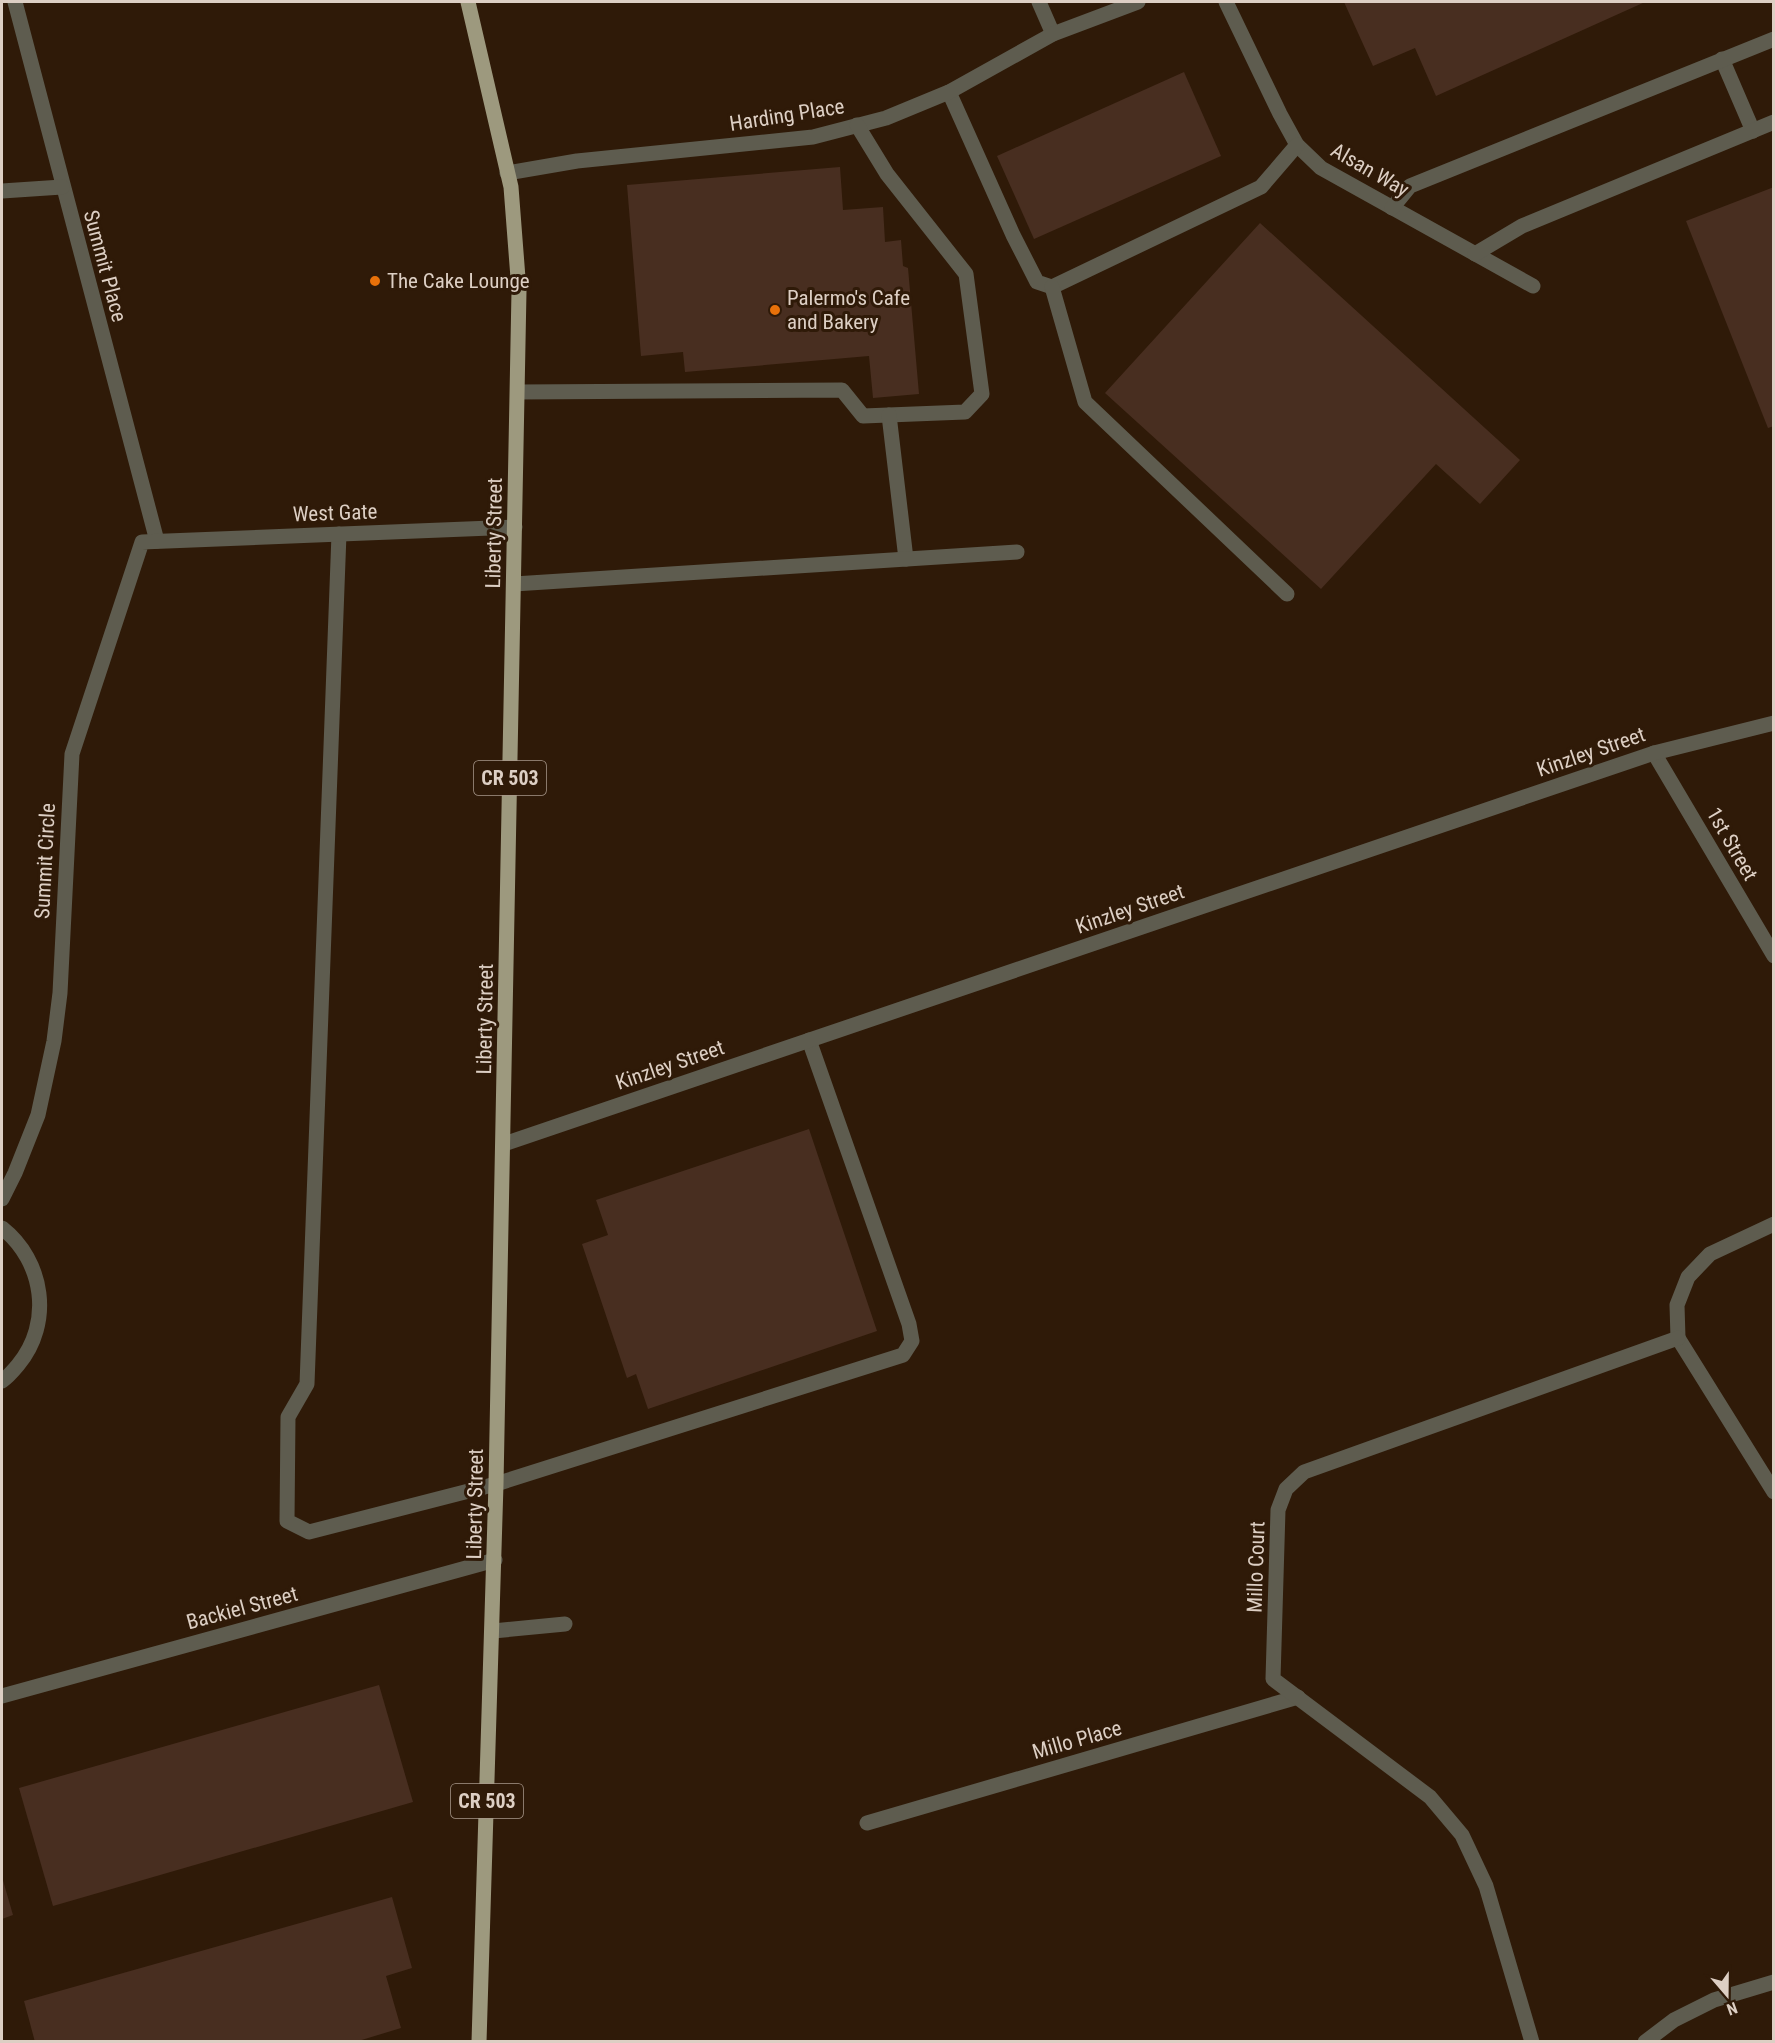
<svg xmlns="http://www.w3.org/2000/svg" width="1775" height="2043" viewBox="0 0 1775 2043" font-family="'Roboto Condensed',sans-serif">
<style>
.building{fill:#482e20}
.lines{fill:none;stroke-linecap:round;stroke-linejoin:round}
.minor{stroke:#5e5c4f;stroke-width:15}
.major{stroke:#9d997e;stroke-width:15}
.food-dot{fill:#e8710a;stroke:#2f1a08;stroke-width:2}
.labels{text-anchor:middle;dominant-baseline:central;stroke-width:6;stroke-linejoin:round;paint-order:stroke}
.shield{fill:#2f1a08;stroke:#a9998c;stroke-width:1.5}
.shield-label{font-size:20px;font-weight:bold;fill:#ddcfc4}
.street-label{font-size:21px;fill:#ddcfc4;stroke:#2f1a08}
.poi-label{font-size:21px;fill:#ddcfc4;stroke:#2f1a08;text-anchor:start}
</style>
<rect width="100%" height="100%" fill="#2f1a08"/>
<g class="building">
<path d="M1344,2H1645L1436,96L1415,48L1373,66Z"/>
<path d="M1184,72L1221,156L1034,239L997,156Z"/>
<path d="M840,167L843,210L883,207L885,242L901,240L903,266L908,268L919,394L873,398L869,356L685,372L683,352L641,356L627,185Z"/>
<path d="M1774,187V426L1768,428L1686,221Z"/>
<path d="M1260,223L1520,460L1480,504L1436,464L1321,589L1105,393Z"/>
<path d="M809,1129L877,1331L648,1409L636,1374L627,1378L582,1244L608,1235L596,1200Z"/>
<path d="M379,1685L413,1802L53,1906L19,1788Z"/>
<path d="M2,1877L13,1915L2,1919Z"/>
<path d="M392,1897L412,1968L386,1976L401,2028L355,2042H35L24,2001Z"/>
</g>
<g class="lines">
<g class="minor">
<path d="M15,2L157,541"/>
<path d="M1039,2L1053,34"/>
<path d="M1226,2L1280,114L1297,145L1321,168L1533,286"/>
<path d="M1722,59L1753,131"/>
<path d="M949,92L1013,235L1037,282L1052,287L1261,187L1297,145"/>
<path d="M507,173L577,161L813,137L886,118L949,92L1053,34L1138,2"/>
<path d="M2,191L62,187"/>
<path d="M1392,208L1410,186L1774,39"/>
<path d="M1475,254L1522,226L1774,122"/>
<path d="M1052,287L1085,402L1287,594"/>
<path d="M518,392L842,390L863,416L965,412L982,394L966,274L887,174L857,125"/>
<path d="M889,415L906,559"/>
<path d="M339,534L307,1384L288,1417L287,1521L309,1532L496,1484L903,1355L912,1341L909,1324L809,1040"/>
<path d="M514,584L1017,552"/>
<path d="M1654,753L1774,956"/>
<path d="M504,1144L1654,753L1774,723"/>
<path d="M2,1199L15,1173L38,1115L54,1041L60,993L72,754L142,542L515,527"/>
<path d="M2,1228C44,1261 53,1323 18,1365C13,1371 8,1377 2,1381"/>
<path d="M1678,1338L1774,1492"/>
<path d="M1678,1338L1677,1305L1688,1277L1710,1254L1774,1224"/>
<path d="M493,1631L565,1624"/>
<path d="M2,1696L495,1560"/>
<path d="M867,1823L1298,1697"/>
<path d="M1532,2042L1486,1886L1462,1835L1430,1797L1273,1679L1278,1510L1286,1489L1304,1472L1678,1338"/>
<path d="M1645,2042L1674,2020L1714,2000L1774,1982"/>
</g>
<path class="major" d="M468,2L511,187L519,291L496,1484L479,2042"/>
</g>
<g class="food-dot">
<circle cx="375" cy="281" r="6"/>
<circle cx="775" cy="310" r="6"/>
</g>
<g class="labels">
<g class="shield">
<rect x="474" y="761" width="72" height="34" rx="4.5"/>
<rect x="451" y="1784" width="72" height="34" rx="4.5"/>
</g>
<g class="shield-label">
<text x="510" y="778">CR 503</text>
<text x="487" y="1801">CR 503</text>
</g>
<g class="street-label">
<text transform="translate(787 115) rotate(-9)">Harding Place</text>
<text transform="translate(1370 170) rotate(30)">Alsan Way</text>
<text transform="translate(105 266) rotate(75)">Summit Place</text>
<text transform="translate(335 513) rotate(-2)">West Gate</text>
<text transform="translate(494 533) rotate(-89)">Liberty Street</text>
<text transform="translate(1591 752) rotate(-19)">Kinzley Street</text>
<text transform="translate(1732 844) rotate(60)">1st Street</text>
<text transform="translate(45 861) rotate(-87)">Summit Circle</text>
<text transform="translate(1130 909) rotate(-19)">Kinzley Street</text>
<text transform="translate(485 1019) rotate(-89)">Liberty Street</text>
<text transform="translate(670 1065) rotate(-19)">Kinzley Street</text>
<text transform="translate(475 1504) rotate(-89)">Liberty Street</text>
<text transform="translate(1256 1567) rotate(-88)">Millo Court</text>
<text transform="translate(242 1608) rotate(-15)">Backiel Street</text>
<text transform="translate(1077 1740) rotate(-16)">Millo Place</text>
</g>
<g class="poi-label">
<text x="387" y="281">The Cake Lounge</text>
<text x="787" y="298">Palermo's Cafe<tspan x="787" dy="24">and Bakery</tspan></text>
</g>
</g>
<rect width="1775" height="2043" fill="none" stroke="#ddcfc4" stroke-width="6"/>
<g transform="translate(1727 1995) rotate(160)" stroke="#2f1a08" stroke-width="4.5" paint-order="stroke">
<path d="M0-4.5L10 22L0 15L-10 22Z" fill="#ddcfc4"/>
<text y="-9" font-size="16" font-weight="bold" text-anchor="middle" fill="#ddcfc4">N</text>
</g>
</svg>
